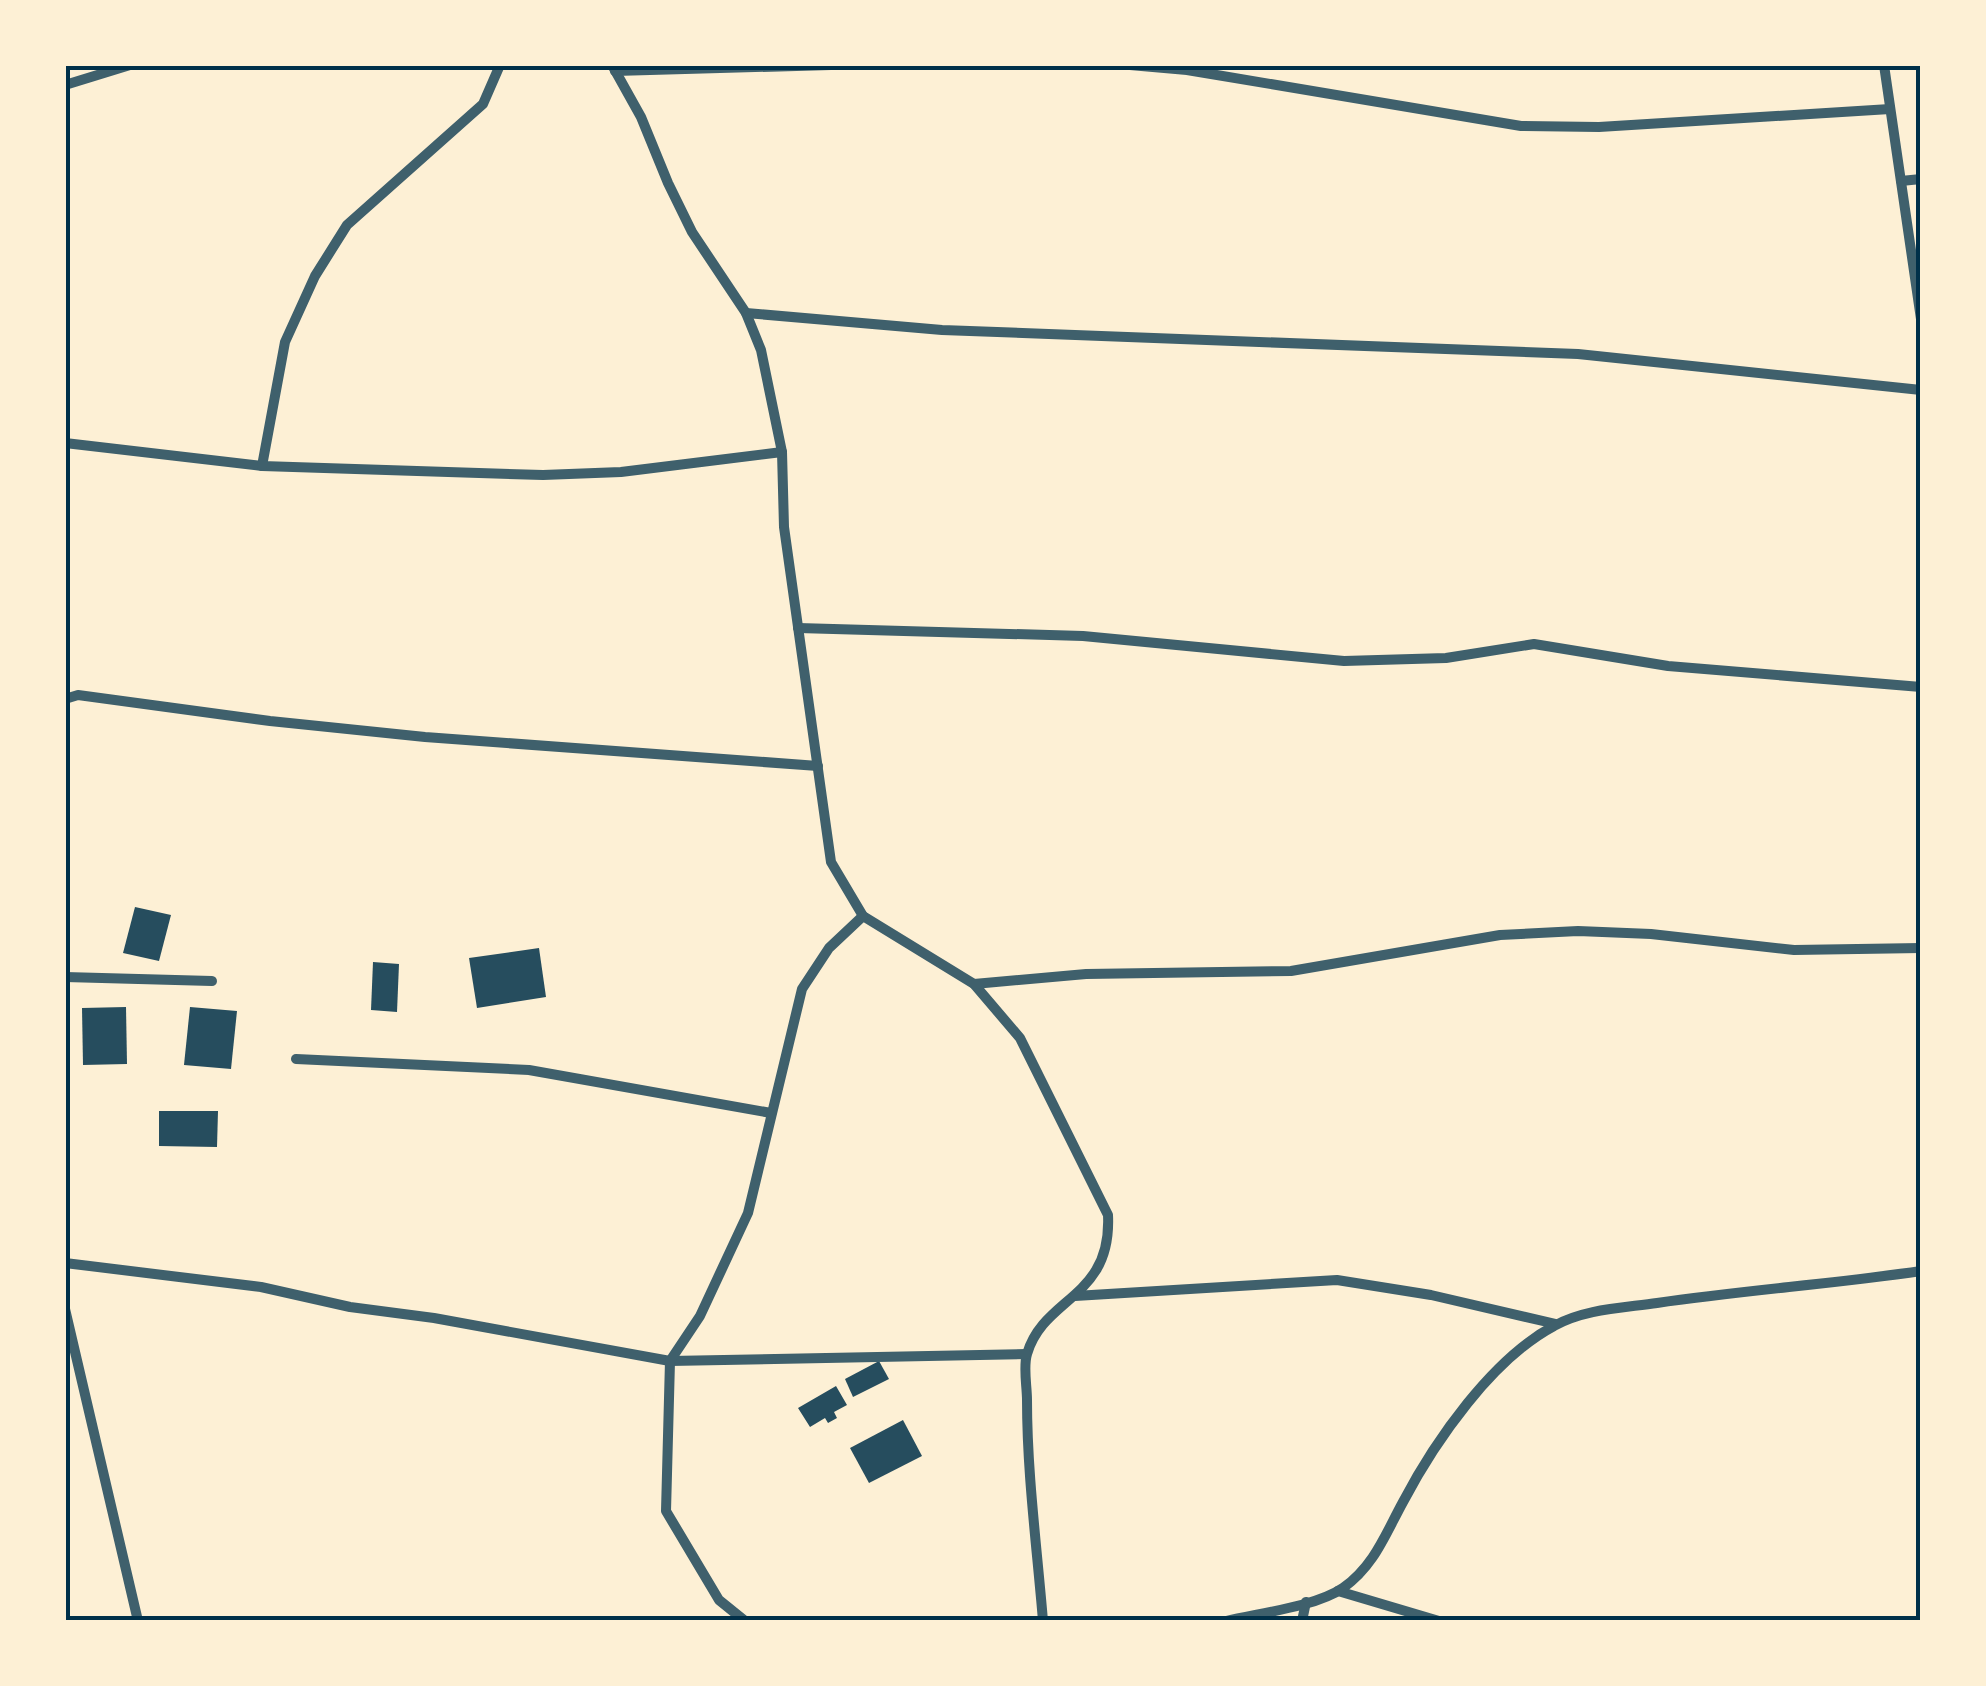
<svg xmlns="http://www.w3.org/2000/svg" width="1986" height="1686" viewBox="0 0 1986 1686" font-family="'Titillium Web',sans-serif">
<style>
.building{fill:#264d5e}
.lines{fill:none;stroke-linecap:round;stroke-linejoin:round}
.minor{stroke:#3f606c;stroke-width:10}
.neatline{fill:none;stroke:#003049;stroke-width:4}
</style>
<rect width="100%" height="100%" fill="#fdf0d5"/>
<g class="building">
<path d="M135,907L171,915L159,961L123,953Z"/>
<path d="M539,948L546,997L477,1008L469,958Z"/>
<path d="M373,962L399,964L397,1012L371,1010Z"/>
<path d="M126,1007L127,1064L83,1065L82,1008Z"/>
<path d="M190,1007L237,1011L231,1069L184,1065Z"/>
<path d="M159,1111H218L217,1147L159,1146Z"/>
<path d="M879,1361L889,1379L853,1397L845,1379Z"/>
<path d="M836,1386L847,1405L834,1412L837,1418L828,1423L825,1418L810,1427L798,1408Z"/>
<path d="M903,1420L922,1456L869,1483L850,1448Z"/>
</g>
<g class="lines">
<g class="minor">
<path d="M612,65L641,117L668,183L692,232L746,313L761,350L782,452L784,527L831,862L863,916L974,984L1020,1038L1108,1215C1112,1299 1044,1296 1027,1354C1023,1367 1027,1386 1027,1400C1027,1473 1037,1548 1043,1621"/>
<path d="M1130,65L1187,70L1521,126L1599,127L1890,109"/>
<path d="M1884,65L1921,319"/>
<path d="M615,71L831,65"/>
<path d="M65,85L130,65"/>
<path d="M1901,181L1921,179"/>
<path d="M746,313L942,330L1578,354L1921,390"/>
<path d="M65,443L262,466L543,475L621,472L782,452"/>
<path d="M262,466L285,342L315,276L347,225L483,104L500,65"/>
<path d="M798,628L1083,636L1344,661L1446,658L1534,644L1668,666L1921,687"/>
<path d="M65,699L78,695L270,721L425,737L818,766"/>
<path d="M65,977L212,981"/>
<path d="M974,984L1086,974L1291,971L1500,935L1578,931L1651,934L1794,950L1921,948"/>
<path d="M296,1059L529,1070L771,1113"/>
<path d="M65,1263L261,1287L350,1307L434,1318L670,1361L1026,1354"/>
<path d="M1075,1296L1337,1280L1431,1295L1556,1324"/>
<path d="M65,1309L138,1621"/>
<path d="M1338,1591L1439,1621"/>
<path d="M745,1621L719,1600L666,1511L670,1361L700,1316L748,1213L802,989L829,948L863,916"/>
<path d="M1226,1621C1259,1613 1315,1607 1343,1588C1374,1566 1385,1535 1403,1502C1435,1441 1492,1359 1554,1326C1584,1309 1623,1308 1657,1303C1745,1290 1833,1284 1921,1271"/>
<path d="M1302,1621L1306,1602"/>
</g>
</g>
<rect width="1986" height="1686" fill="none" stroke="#fdf0d5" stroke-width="135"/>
<rect x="68" y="68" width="1850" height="1550" class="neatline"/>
</svg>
